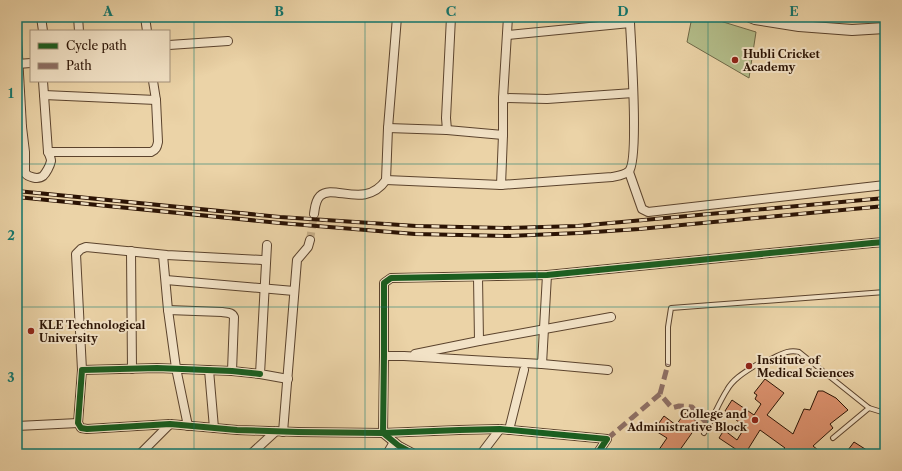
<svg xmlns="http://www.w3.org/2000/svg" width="902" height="471" viewBox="0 0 902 471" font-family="'Libre Caslon Text',serif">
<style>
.pitch{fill:#b3bd8a;stroke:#6f6847}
.building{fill:#dc916e;stroke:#2b1304}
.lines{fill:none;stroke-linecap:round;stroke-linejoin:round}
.minor-tunnel{stroke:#c5ad86;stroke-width:8;stroke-dasharray:8 4;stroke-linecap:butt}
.service-casing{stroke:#5b432d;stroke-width:6}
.minor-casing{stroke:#5b432d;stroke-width:10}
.tertiary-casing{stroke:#5b432d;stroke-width:12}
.service{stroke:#f2e2c6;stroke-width:4}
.minor{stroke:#f2e2c6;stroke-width:8}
.tertiary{stroke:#f2e2c6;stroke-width:10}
.rail-casing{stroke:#2b1304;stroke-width:4}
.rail{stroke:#f2e2c6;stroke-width:2.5;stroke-dasharray:8;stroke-linecap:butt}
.quiet{stroke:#8d6e63;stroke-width:5;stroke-dasharray:10 5;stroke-linecap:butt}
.cycleway-casing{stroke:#f2e2c6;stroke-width:8}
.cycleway{stroke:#1b5e20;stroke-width:6}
.grid{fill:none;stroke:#0f766e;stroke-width:1;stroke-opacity:0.55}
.poi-dot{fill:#8f2418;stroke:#f2e2c6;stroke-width:1.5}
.labels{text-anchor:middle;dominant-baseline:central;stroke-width:4;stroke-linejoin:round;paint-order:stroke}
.poi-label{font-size:11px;font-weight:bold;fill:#2b1304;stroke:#f2e2c6;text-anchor:start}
.neatline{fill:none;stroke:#0f766e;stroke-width:1.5}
.grid-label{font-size:13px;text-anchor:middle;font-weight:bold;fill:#0f766e}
</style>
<rect width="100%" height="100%" fill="#ebd3a7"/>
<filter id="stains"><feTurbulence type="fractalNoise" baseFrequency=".005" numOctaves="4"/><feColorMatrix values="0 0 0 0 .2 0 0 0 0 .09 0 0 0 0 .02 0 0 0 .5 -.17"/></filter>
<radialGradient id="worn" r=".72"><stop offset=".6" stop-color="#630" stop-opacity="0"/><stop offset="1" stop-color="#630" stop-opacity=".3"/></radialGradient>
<path class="pitch" d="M692,17H707L756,32L749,78L687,42Z"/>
<g class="building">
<path d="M765,379L784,393L767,415L793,434L804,409L810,410L818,391H823L836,398L848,410L830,424L833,428L813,446L823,454H788L783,450L785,448L760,430L745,454H743L719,438L724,430L737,440L745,427L725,411L732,400L754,415L761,404L755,399L757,395L754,393Z"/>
<path d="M685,413L699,423L677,454H656L667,438L654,430L664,416L676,425Z"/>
<path d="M854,442L873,454H845Z"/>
</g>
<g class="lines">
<path class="minor-tunnel" d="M310,240L314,214"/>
<defs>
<g id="service">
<path d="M771,359C780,355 788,349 799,352L869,408L885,413"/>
<path d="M668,364V327L671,308L885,292"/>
<path d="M704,433C713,419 718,404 727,390C733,379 745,372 756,365"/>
<path d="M833,438L869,408"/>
</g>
<g id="minor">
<path d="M41,17L43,31"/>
<path d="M78,17L79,31"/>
<path d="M145,17L147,31"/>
<path d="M507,35L630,23"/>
<path d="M17,38L22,127"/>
<path d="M169,45L228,41"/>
<path d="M17,64L31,63"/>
<path d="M44,95L156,100"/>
<path d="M503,98L547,99L633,93"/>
<path d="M17,128L22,127L25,152V173C28,177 38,180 43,176C46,173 50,166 51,161C51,158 49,154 48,152L43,81"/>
<path d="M388,128L447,130L503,135"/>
<path d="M447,130L446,118L451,17"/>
<path d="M48,152H151C156,150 157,147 158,142L156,100L153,81"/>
<path d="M629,172L642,209L648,212L885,185"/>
<path d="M386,180L501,185L612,177C617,176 625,175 629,171C639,160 631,44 630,23L631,17"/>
<path d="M501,185L503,135V98L508,17"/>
<path d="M314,214C315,208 315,201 320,196C333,183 365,210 386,180L388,128L397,17"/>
<path d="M267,245L260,374L288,379"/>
<path d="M131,251L132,369"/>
<path d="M163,255L168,310L176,368L188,426"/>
<path d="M478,277L479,341"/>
<path d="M166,280L294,291"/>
<path d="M168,310L222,312C227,313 232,312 234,317L232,371"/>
<path d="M415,354L479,341L611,317"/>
<path d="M384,356H404L542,364L547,275"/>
<path d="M542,364L608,370"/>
<path d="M82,370L76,254L81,249L86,247L167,255L262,260L266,261"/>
<path d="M209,370L214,428"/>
<path d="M260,374L232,371L157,368L82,370L78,423L81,428L87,429L170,424L237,430L298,432L383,433L399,446L414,454"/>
<path d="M17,426L78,423"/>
<path d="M509,430L524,370"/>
<path d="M283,432L297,260L308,247L310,240"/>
<path d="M140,454L170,424"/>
<path d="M251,454L276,431"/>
<path d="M387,454L394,442"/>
<path d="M481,454L500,429"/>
<path d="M597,454L607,439L500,429L459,430L383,433L384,356V283L391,278L547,275L872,243L885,242"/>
</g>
<path id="tertiary" d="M750,17L755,19L799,26L852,30L885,28"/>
</defs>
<use href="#service" class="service-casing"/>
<use href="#minor" class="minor-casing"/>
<use href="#tertiary" class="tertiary-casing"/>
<use href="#service" class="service"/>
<use href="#minor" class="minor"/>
<use href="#tertiary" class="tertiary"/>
<defs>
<g id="rail">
<path d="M17,191L280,217L416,226L505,228L578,226L885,198"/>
<path d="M17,197L280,223L415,234L507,236L579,233L639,229L885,206"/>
</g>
</defs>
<use href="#rail" class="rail-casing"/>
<use href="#rail" class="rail"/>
<g class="quiet">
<path d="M660,394L668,364"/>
<path d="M607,439L660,394L672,408L679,406L692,407L709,426"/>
</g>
<defs>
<g id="cycleway">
<path d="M260,374L232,371L157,368L82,370L78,423L81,428L87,429L170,424L237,430L298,432L383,433L399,446L414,454"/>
<path d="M597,454L607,439L500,429L459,430L383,433L384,356V283L391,278L547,275L872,243L885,242"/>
</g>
</defs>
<use href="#cycleway" class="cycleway-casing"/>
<use href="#cycleway" class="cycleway"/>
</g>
<path class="grid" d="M194,17V454M365,17V454M537,17V454M708,17V454M17,164H885M17,307H885"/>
<g class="poi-dot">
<circle cx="735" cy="60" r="4"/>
<circle cx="31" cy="331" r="4"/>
<circle cx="749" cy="366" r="4"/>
<circle cx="755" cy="420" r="4"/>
</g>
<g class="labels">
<g class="poi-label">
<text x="743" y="54">Hubli Cricket<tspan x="743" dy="13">Academy</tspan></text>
<text x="39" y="325">KLE Technological<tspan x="39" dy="13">University</tspan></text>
<text x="757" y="360">Institute of<tspan x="757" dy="13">Medical Sciences</tspan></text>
<text x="747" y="414" text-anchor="end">College and<tspan x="747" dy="13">Administrative Block</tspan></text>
</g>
</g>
<rect width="902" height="471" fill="none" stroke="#ebd3a7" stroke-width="44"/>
<rect x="30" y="30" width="140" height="52" fill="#f2e2c6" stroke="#a28f78"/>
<rect x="38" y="43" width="20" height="6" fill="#1b5e20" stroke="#a28f78"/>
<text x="66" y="50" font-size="12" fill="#2b1304">Cycle path</text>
<rect x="38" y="63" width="20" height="6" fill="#8d6e63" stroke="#a28f78"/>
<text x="66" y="70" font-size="12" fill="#2b1304">Path</text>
<rect x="22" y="22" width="858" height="427" class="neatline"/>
<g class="grid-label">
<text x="108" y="16">A</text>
<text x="279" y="16">B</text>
<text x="451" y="16">C</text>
<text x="623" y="16">D</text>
<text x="794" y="16">E</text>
<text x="11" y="98">1</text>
<text x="11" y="240">2</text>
<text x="11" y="382">3</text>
</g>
<rect width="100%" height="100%" filter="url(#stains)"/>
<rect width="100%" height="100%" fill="url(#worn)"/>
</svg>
